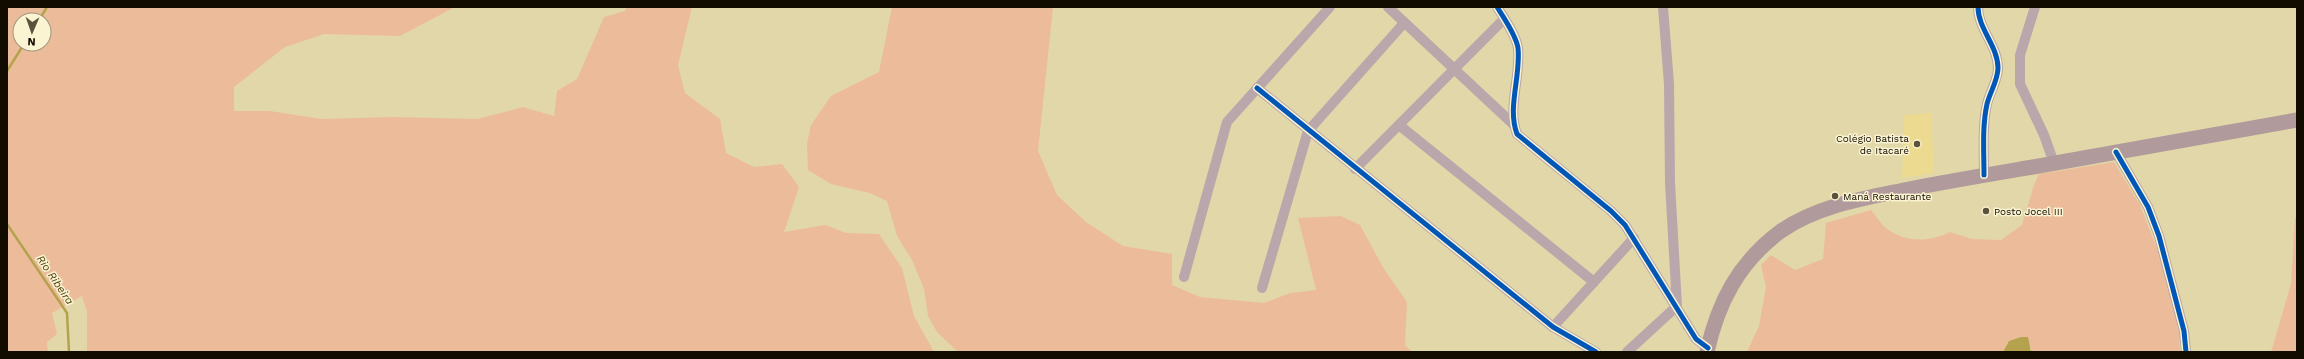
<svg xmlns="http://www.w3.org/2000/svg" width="2304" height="359" viewBox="0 0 2304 359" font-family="'Work Sans',sans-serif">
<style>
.built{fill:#ebda90}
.green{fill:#ecbc9a;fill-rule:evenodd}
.water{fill:#b4a24e}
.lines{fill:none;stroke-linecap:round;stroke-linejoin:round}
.stream{stroke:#b4a24e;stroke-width:2.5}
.minor{stroke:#b9a7ac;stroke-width:10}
.primary{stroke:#b19a9c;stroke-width:15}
.cycleway-casing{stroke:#fbf4d3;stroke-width:8}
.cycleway{stroke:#0057b8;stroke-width:5}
.poi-dot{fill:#5a523b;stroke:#fbf4d3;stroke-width:1.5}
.labels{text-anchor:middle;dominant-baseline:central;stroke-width:3;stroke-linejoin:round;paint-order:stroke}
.poi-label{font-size:10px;fill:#110b00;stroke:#fbf4d3;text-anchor:start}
.water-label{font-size:11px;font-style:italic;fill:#4e430e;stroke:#fbf4d3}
</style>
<rect width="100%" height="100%" fill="#e2d7a8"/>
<path class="built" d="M1931,113L1934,173L1902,178L1904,115Z"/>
<g class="green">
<path d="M7,7H455L400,36L324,34L285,47L234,87V111H270L321,119L393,117L477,119L523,107L554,116L557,91L577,79L604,17L625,11L627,7H692L678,65L685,93L720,119L726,153L754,167L782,164L799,187L784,232L825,225L846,233L879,234L902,268L914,316L934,352H87V312L82,296L52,313L57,334L47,342L48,352H7ZM20,20H44V44H20Z"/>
<path d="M892,7H1053L1038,151L1057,195L1086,222L1123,246L1172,254V285L1200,297L1264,303L1290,293L1316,290L1298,218L1341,216L1360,225L1384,269L1407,302L1405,345L1412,352H958L937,332L928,316L924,289L912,260L897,236L887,201L870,193L831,184L808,170L807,144L811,125L831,96L879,72Z"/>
<path d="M2114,162L2140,205L2161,259L2179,329L2180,352H2031V348L2021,337L2009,341L2003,352H1747L1759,326L1766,287L1761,265L1771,255L1795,270L1823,259L1826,223L1871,210C1876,216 1881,224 1887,229C1907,243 1930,242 1950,232L1972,239L2001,240L2022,225L2034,185L2039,174Z"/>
<path d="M2297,217V352H2271L2291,284L2295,218Z"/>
</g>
<path class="water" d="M2021,337H2028L2031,352H2003L2009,341Z"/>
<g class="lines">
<g class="stream">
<path d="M39,20L47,7"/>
<path d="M7,71L24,44"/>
<path d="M7,224L67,313L69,352"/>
</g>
<g class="minor">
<path d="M1388,7L1513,124"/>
<path d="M1497,7C1504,18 1516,35 1518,48C1521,76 1507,108 1517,134L1611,211L1625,225L1696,339L1708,348"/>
<path d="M1978,7C1978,29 1998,46 1998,68C1998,80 1990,92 1987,104C1982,127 1984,151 1984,175"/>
<path d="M2035,7L2020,55V84L2044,135L2054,163"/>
<path d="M1257,88L1553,327L1596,352"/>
<path d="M1399,125L1594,282"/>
<path d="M2116,152L2148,207L2159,236L2184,331L2186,352"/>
<path d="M1355,169L1504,19"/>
<path d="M1184,277L1227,122L1330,7"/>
<path d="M1262,288L1308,131L1404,23"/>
<path d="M1553,327L1634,238"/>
<path d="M1627,352L1677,306L1670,183L1669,84L1663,7"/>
</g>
<path class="primary" d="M1707,352C1718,302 1739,262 1781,231C1819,205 1866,198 1909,189C1950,181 1992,174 2033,167C2121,152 2209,135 2297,120"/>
<defs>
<g id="cycleway">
<path d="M1497,7C1504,18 1516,35 1518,48C1521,76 1507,108 1517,134L1611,211L1625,225L1696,339L1708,348"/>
<path d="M1978,7C1978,29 1998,46 1998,68C1998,80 1990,92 1987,104C1982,127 1984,151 1984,175"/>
<path d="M1257,88L1553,327L1596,352"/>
<path d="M2116,152L2148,207L2159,236L2184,331L2186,352"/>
</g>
</defs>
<use href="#cycleway" class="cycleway-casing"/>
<use href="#cycleway" class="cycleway"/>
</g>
<g class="poi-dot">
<circle cx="1917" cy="144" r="4"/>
<circle cx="1835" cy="196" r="4"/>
<circle cx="1986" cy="211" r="4"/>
</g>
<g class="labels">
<g class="poi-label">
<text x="1909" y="138" text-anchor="end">Colégio Batista<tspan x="1909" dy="12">de Itacaré</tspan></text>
<text x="1843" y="196">Maná Restaurante</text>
<text x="1994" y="211">Posto Jocel III</text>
</g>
<g class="water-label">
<text transform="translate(55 280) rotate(56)">Rio Ribeira</text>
</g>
</g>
<rect width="2304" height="359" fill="none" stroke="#110b00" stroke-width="16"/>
<g transform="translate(32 32) rotate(182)"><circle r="19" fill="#fbf4d3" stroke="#9d977f"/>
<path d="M0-3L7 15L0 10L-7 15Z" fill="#5a523b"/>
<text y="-6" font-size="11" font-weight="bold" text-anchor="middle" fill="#110b00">N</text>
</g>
</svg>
